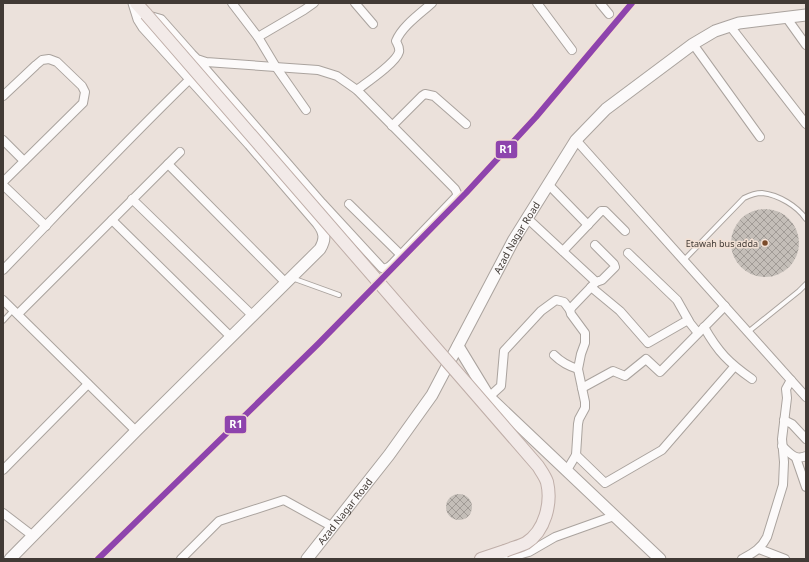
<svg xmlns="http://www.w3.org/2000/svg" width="809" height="562" viewBox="0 0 809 562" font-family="'Noto Sans',sans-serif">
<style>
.building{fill:url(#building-cross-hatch)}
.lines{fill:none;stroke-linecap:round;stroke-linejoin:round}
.lane-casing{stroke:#aaa39e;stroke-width:6}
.street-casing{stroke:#aaa39e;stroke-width:10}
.secondary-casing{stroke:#aaa39e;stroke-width:13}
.primary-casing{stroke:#bfaea8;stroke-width:14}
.lane{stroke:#fcfafa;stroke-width:4}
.street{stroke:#fcfafa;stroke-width:8}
.secondary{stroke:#fcfafa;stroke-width:11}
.primary{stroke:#f2eae8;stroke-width:12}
.primary-bridge-casing{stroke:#bfaea8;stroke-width:14;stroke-linecap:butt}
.primary-bridge{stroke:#f2eae8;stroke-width:12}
.rail-1-casing{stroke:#f2e0d4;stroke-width:9}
.rail-1{stroke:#8e44ad;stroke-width:6}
.bus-dot{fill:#7a4b2a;stroke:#f2e0d4;stroke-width:1.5}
.labels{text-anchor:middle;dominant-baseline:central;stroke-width:3;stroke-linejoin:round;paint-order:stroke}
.bus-label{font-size:9px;fill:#413a35;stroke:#f2e0d4;text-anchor:end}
.street-label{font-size:10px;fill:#413a35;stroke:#f2e0d4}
.line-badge{stroke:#f2e0d4;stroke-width:1.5}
.badge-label{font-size:11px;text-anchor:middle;font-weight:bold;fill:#fff}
</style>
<defs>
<pattern id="building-cross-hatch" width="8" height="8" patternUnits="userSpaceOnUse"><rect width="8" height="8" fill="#c4beb8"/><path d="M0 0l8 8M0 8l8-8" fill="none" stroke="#a19b96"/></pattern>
</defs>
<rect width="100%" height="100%" fill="#ebe1db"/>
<g class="building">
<circle cx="765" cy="243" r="34"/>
<circle cx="459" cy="507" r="13"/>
</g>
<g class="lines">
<defs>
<g id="lane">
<path d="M684,260L744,198C750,195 756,193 762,193C779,195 797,206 806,219"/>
<path d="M292,278L339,295"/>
<path d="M3,321L13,310"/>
<path d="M748,332L799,291L806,284"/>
</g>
<g id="street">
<path d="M232,3L258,37L276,67L306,110"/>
<path d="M355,3L373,24"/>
<path d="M537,3L572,50"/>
<path d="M600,3L609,14"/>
<path d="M147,15L161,19L192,54L197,59L206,62L318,70L337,76L357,90L455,189L457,193V196L393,263C389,267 387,269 382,268L322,203L197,59"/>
<path d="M786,17L806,45"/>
<path d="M730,26L806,124"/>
<path d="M258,37L304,10L314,3"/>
<path d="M693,44L760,137"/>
<path d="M357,90C366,83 396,63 399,52C400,48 398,45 396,41C402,26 421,13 432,3"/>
<path d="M3,96L36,65L42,60L49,59L57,62L82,86L85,92L83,103L3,182"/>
<path d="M392,126L422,96L425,94L434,96L466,124"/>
<path d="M3,140L24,161"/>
<path d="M576,140L806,397"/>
<path d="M168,164L286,283"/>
<path d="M548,184L588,225"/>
<path d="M3,185L46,226"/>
<path d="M132,199L253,316"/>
<path d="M349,204L401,255"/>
<path d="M527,218L596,282"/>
<path d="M112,220L231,337"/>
<path d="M563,251L601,211H605L625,231"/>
<path d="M628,253L677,300L690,323L698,333"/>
<path d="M3,270C65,206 126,141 190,79"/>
<path d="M591,287L620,311L648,343L688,320"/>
<path d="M3,300L136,431"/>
<path d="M18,314L180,152"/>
<path d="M704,327C718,352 729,363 752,379"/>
<path d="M554,355C561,362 568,366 578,369"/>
<path d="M582,388L613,371L625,376L646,359L660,372L725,306"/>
<path d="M489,397L501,386L504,351L541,311L556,300L564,302L570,310"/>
<path d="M784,420L792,424L806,439"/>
<path d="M782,446C790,453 795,461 806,456"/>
<path d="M576,455L605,483L662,450L734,367"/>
<path d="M796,458L806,487"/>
<path d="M3,470L88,384"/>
<path d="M567,470L576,455L578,424L579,419L585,408V402L578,369L581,354L585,343V333L571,314L570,310L572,307L596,282L602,280L615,267L614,264L595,245"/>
<path d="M3,513L33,536"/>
<path d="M759,549L785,559"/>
<path d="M181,559L219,521L284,500L333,527"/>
<path d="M504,559L529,552L555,537L614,516"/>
<path d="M742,559C753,553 761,549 767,537L783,485L784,462L782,439L787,398L786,389L791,380"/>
</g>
<g id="secondary">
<path d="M458,346L489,397L660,559"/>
<path d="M10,559L136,431L320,249C326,239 325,232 318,223L250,144L144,27L139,19L134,3"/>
<path id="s1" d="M307,559L389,455L432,395L513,241L576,140L606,109L693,44L715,31L739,23L806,15"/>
</g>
<g id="primary">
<path d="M136,3L146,14"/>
<path d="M481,559L505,551"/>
</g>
</defs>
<use href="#lane" class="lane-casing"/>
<use href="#street" class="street-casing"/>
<use href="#secondary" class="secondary-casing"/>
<use href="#primary" class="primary-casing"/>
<use href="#lane" class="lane"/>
<use href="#street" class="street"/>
<use href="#secondary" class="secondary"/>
<use href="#primary" class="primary"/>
<defs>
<path id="primary-bridge" d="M146,14L538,466C541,471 545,476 547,482C552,503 545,531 526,543C520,546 512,548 505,551"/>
</defs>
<use href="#primary-bridge" class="primary-bridge-casing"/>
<use href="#primary-bridge" class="primary-bridge"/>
<defs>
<path id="rail-1" d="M98,559L318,344L466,193L536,117L632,3"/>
</defs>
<use href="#rail-1" class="rail-1-casing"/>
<use href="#rail-1" class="rail-1"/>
</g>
<circle class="bus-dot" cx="765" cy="243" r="3.5"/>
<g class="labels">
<g class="bus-label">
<text x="758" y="243">Etawah bus adda</text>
</g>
<g class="street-label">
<text stroke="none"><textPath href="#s1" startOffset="385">Azad Nagar Road</textPath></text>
<text stroke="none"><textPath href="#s1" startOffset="61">Azad Nagar Road</textPath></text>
</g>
</g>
<g class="line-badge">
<rect x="495" y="140" width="23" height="19" rx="4" fill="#8e44ad"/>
<rect x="224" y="415" width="23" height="19" rx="4" fill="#8e44ad"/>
</g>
<g class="badge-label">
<text x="506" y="153">R1</text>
<text x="236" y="428">R1</text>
</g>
<rect width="809" height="562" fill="none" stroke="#413a35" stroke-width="8"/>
</svg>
